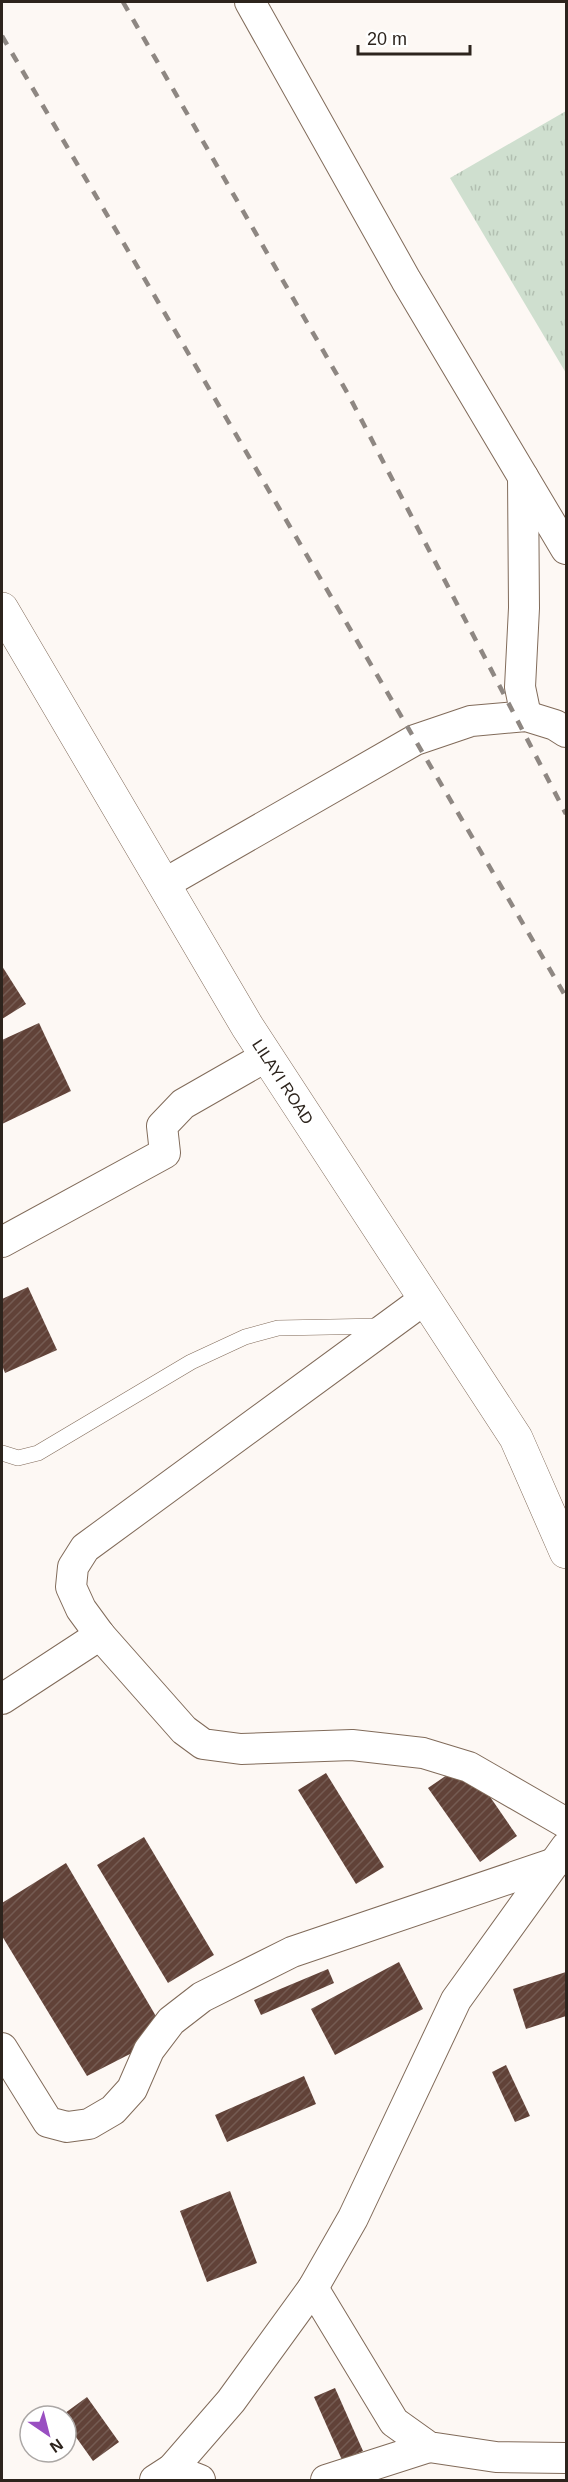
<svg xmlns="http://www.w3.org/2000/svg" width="568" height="2482" viewBox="0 0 568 2482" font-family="Helvetica,sans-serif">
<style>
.grass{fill:url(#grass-tufts)}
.building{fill:url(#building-hatch)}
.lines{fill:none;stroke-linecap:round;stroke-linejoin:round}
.service-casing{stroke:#816b5a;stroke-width:16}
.minor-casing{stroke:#816b5a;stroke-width:32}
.tertiary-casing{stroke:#816b5a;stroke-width:34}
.service{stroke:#fff;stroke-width:15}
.minor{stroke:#fff;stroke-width:30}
.tertiary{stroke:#fff;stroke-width:33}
.rail{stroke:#8e8782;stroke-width:4.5;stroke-dasharray:10 10;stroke-linecap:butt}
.labels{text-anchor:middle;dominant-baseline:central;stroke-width:6;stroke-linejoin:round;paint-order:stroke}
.street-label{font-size:16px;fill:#2d241d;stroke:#fff}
</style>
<defs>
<pattern id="grass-tufts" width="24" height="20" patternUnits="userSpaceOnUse" patternTransform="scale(1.5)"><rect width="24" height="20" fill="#cfdfcf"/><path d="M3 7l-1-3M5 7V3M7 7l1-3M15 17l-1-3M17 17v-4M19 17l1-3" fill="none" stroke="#b2bfb1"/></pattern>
<pattern id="building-hatch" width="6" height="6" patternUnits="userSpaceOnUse" patternTransform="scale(1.5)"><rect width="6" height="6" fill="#614238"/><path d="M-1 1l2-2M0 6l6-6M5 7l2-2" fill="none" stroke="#745b52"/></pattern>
</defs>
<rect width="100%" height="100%" fill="#fdf8f4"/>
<path class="grass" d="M566,111V373L450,178Z"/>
<g class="building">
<path d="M2,966L26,1004L2,1019Z"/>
<path d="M39,1023L71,1091L2,1124V1040Z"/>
<path d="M28,1287L57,1350L5,1373L2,1365V1299Z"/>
<path d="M466,1762L517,1836L480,1862L428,1788Z"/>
<path d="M326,1773L384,1867L356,1884L298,1790Z"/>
<path d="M144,1837L214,1955L168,1983L97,1865Z"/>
<path d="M66,1863L167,2035L87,2076L2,1936V1903Z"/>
<path d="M399,1962L423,2009L335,2055L311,2009Z"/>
<path d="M328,1969L334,1983L261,2015L254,2000Z"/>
<path d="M566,1972V2016L526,2029L513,1989Z"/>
<path d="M506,2065L530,2116L515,2122L492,2072Z"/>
<path d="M304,2076L316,2104L227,2142L215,2115Z"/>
<path d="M230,2191L257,2263L207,2282L180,2211Z"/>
<path d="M335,2388L363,2451L342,2460L314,2397Z"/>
<path d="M87,2397L119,2442L93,2461L66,2423V2416H61Z"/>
</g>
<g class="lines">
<defs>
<path id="service" d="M2,1453L18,1458L38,1453L191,1362L245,1337L278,1328L382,1326"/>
<g id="minor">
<path d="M250,2L406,280L566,549"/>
<path d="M523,477L524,608L520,687L526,716"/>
<path d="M164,884L415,740L471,721L526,716L555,725L566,732"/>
<path d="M2,1242L165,1153L162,1126L183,1104L267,1056"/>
<path d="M425,1299L85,1548L73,1567L71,1587L81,1609L100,1635L184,1730L203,1744L241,1749L352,1745L423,1753L469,1767L566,1823"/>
<path d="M2,1699L100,1635"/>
<path d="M2,2048L48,2122L67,2127L89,2124L113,2110L132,2089L149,2050L171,2021L202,1997L292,1952L555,1863"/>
<path d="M313,2288L394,2422L429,2447L496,2457L566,2458"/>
<path d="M172,2469L200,2480"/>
<path d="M155,2480L172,2469L231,2401L313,2288L353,2218L456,2000L566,1847"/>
<path d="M326,2480L429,2447"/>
</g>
<g id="tertiary">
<path id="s1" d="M2,609L247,1026L516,1438L566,1552"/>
</g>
</defs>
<use href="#service" class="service-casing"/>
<use href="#minor" class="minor-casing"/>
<use href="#tertiary" class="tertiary-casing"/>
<use href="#service" class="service"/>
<use href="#minor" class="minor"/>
<use href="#tertiary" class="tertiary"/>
<g class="rail">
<path d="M123,2L348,394L566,814"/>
<path d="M2,36L566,997"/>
</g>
</g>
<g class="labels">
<g class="street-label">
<text stroke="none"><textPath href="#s1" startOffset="550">LILAYI ROAD</textPath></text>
</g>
</g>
<rect width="568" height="2482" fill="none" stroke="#2d241d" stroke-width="6"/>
<g transform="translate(48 2434) rotate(145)"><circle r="28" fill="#ffffff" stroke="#aba7a5" stroke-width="1.5"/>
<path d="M0-4.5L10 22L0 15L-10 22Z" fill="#994fc1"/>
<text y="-9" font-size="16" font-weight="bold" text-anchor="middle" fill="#2d241d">N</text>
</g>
<path d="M358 45v9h112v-9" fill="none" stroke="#2d241d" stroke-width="3"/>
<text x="367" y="45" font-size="18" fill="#2d241d" stroke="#ffffff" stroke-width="4.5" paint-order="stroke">20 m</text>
</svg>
